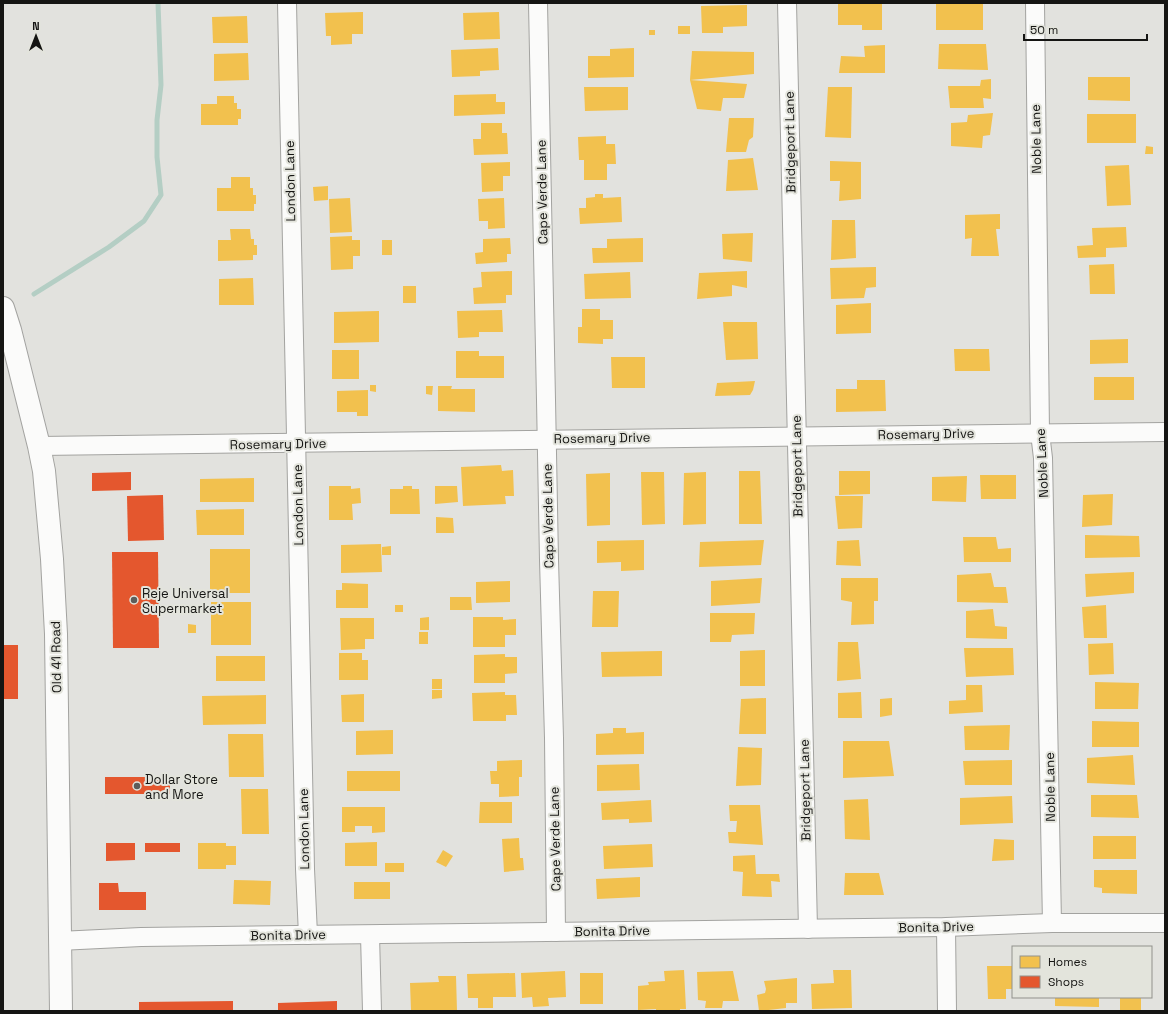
<svg xmlns="http://www.w3.org/2000/svg" width="1168" height="1014" viewBox="0 0 1168 1014" font-family="'Space Grotesk',sans-serif">
<style>
.homes{fill:#f2c14e}
.shops{fill:#e4572e}
.lines{fill:none;stroke-linecap:round;stroke-linejoin:round}
.stream{stroke:#b4cec4;stroke-width:5}
.street-casing{stroke:#a3a3a0;stroke-width:20}
.secondary-casing{stroke:#a3a3a0;stroke-width:24}
.street{stroke:#fbfbfa;stroke-width:18}
.secondary{stroke:#fbfbfa;stroke-width:22}
.poi-dot{fill:#5d5d5a;stroke:#e3e4dc;stroke-width:1.5}
.labels{text-anchor:middle;dominant-baseline:central;stroke-width:4;stroke-linejoin:round;paint-order:stroke}
.street-label{font-size:13px;fill:#151513;stroke:#e3e4dc}
.poi-label{font-size:13px;fill:#151513;stroke:#e3e4dc;text-anchor:start}
</style>
<rect width="100%" height="100%" fill="#e2e2de"/>
<g class="homes">
<path d="M838,4H882V30H862V25H838Z"/>
<rect x="936" y="4" width="47" height="26"/>
<path d="M747,5V26L723,27V33H702L701,6Z"/>
<path d="M363,12V34H352V44L331,45V36H326L325,13Z"/>
<path d="M499,12L500,39L464,40L463,13Z"/>
<path d="M247,16L248,43H213L212,17Z"/>
<rect x="678" y="26" width="12" height="8"/>
<rect x="649" y="30" width="6" height="5"/>
<path d="M939,44H986L988,70L938,69Z"/>
<path d="M885,45V73H839L841,56L865,57L864,46Z"/>
<path d="M498,48L499,70L480,71V76L452,77L451,50Z"/>
<path d="M634,48V77L588,78V56H610V49Z"/>
<path d="M692,51L754,52V74L690,80Z"/>
<path d="M248,53L249,80L214,81V54Z"/>
<path d="M1088,77H1130V101L1088,100Z"/>
<path d="M991,79V99L983,98L984,108H950L948,86H980L981,80Z"/>
<path d="M690,80L747,84L744,98H723L721,111L697,109Z"/>
<path d="M584,87H628V110L585,111Z"/>
<path d="M828,87H852L851,138L825,137Z"/>
<path d="M496,94V102H505V114L454,116V95Z"/>
<path d="M217,96H234V103H237V109H241V119H238V125H201V104H217Z"/>
<path d="M993,113L990,135L983,136L982,148L951,146V123L967,122L968,115Z"/>
<rect x="1087" y="114" width="49" height="29"/>
<path d="M729,118H754L753,137L749,140L746,152H726Z"/>
<path d="M481,123H502V133H507L508,154L474,155L473,139H481Z"/>
<path d="M606,136V144H615L616,164H607V180H584V160H579L578,137Z"/>
<path d="M1146,146L1153,147V154H1145Z"/>
<path d="M753,158L758,190L726,191L728,160Z"/>
<path d="M830,161L861,162V199L839,201L840,181H830Z"/>
<path d="M510,162V176H503V191L482,192L481,163Z"/>
<path d="M1129,165L1131,205L1107,206L1105,166Z"/>
<path d="M231,177H250V188H253V195H256V204H254V211H217V188H231Z"/>
<path d="M328,186V200L314,201L313,187Z"/>
<path d="M595,194H603V198L621,197L622,222L580,224L579,208H586V198L595,197Z"/>
<path d="M350,198L352,232L330,233L329,199Z"/>
<path d="M504,198L505,228L488,229V221H479L478,199Z"/>
<path d="M1000,214V229H996L999,256H971L972,238L965,239V215Z"/>
<path d="M832,220H855L856,258L831,260Z"/>
<path d="M1126,227L1127,247L1106,248V257L1078,258L1077,246L1093,245L1092,228Z"/>
<path d="M230,229H250L251,239H254V245H257V255H253V260L218,261V240H231Z"/>
<path d="M753,233L752,262L723,259L722,234Z"/>
<path d="M352,236V240H360V256H353V269L331,270L330,237Z"/>
<path d="M510,238L511,254H507V262L476,264L475,253L483,252V239Z"/>
<path d="M643,238V262L593,263L592,248H607V239Z"/>
<rect x="382" y="240" width="10" height="15"/>
<path d="M1114,264L1115,294H1090L1089,265Z"/>
<path d="M876,267V287L866,288L864,298L831,299L830,268Z"/>
<path d="M512,271V295H506V303L474,304L473,288L482,287L481,272Z"/>
<path d="M747,271V288L732,285V296L697,299L699,273Z"/>
<path d="M630,272L631,298L585,299L584,274Z"/>
<path d="M253,278L254,305H219V279Z"/>
<rect x="403" y="286" width="13" height="17"/>
<path d="M871,303V333L836,334V305Z"/>
<path d="M582,309H600V320H613V339H603V344L578,343V327H582Z"/>
<path d="M502,310L503,332H479V337L458,338L457,311Z"/>
<path d="M379,311V342L334,343V312Z"/>
<path d="M723,322H757L758,359L726,360Z"/>
<path d="M1128,339V363L1090,364V340Z"/>
<path d="M954,349H989L990,371H955Z"/>
<rect x="332" y="350" width="27" height="29"/>
<path d="M456,351H479V356H504V378H456Z"/>
<path d="M611,357H645V388H612Z"/>
<rect x="1094" y="377" width="40" height="23"/>
<path d="M857,380H885L886,411L836,412V389H857Z"/>
<path d="M755,381L753,390L750,395L715,396L717,383Z"/>
<path d="M370,385H376V392L370,391Z"/>
<path d="M426,386H433L432,395L426,394Z"/>
<path d="M438,386H452L451,389H475V412L438,411Z"/>
<path d="M368,390V416H357V412H337V391Z"/>
<path d="M501,465L502,471L513,470L514,496H505L506,504L463,506L461,467Z"/>
<path d="M739,471H760L762,524H739Z"/>
<path d="M839,471H870V494L839,495Z"/>
<path d="M641,472H664L665,524L642,525Z"/>
<path d="M706,472V524L683,525L684,473Z"/>
<path d="M610,473V525L587,526L586,474Z"/>
<path d="M980,475H1016V499H981Z"/>
<path d="M967,476L966,502L932,501V477Z"/>
<path d="M254,478V502H200V479Z"/>
<path d="M329,486H351V489L360,488L361,503L352,504L353,520H329Z"/>
<path d="M403,486H412V489H419L420,514H390V489H403Z"/>
<path d="M435,486H457L458,502L435,504Z"/>
<path d="M1113,494L1112,525L1082,527L1083,495Z"/>
<path d="M835,496H863L862,528L838,529Z"/>
<path d="M244,509V535H197L196,510Z"/>
<path d="M436,517L453,518L454,533H436Z"/>
<path d="M1085,535L1139,536L1140,557L1085,558Z"/>
<path d="M963,537H996L998,549L1011,548V562H964Z"/>
<path d="M644,540V570L621,571V562L597,563V541Z"/>
<path d="M764,540L761,565L699,567L700,542Z"/>
<path d="M859,540L861,566L836,565L837,541Z"/>
<path d="M381,544L382,572L341,573V545Z"/>
<path d="M391,546V555H382V547Z"/>
<rect x="210" y="549" width="40" height="44"/>
<path d="M1134,572V593L1086,597L1085,574Z"/>
<path d="M991,573L994,587H1006L1008,603L957,602V575Z"/>
<path d="M762,578L760,603L711,606V581Z"/>
<path d="M841,578H878V601H874V624L851,625L852,602L841,600Z"/>
<path d="M510,581V602L476,603V582Z"/>
<path d="M342,583L368,584V608H336V590H342Z"/>
<path d="M593,591H619L618,627H592Z"/>
<path d="M450,597H471L472,610H450Z"/>
<rect x="211" y="602" width="40" height="43"/>
<rect x="395" y="605" width="8" height="7"/>
<path d="M1106,605L1107,638H1084L1082,607Z"/>
<path d="M993,609L995,626L1007,627V639L966,638V611Z"/>
<path d="M710,613H755L754,634L732,635L731,642H710Z"/>
<path d="M429,617V630H420V618Z"/>
<path d="M473,617H503V620L516,619V635H505V647H473Z"/>
<path d="M340,618H374V639H365V649L341,650Z"/>
<path d="M188,624L196,625V633H188Z"/>
<rect x="419" y="632" width="9" height="12"/>
<path d="M838,642H858L861,679L837,681Z"/>
<path d="M1113,643L1114,674L1089,675L1088,644Z"/>
<path d="M964,648H1013L1014,675L966,677Z"/>
<path d="M765,650V686H740V651Z"/>
<path d="M662,651V676L602,677L601,652Z"/>
<path d="M339,653H362V660H368V680H339Z"/>
<path d="M505,654V657H517V673L505,674V683H474V655Z"/>
<rect x="216" y="656" width="49" height="25"/>
<rect x="432" y="679" width="10" height="10"/>
<path d="M1095,682L1139,683L1138,709H1095Z"/>
<path d="M966,685H982L983,712L949,714V701L966,700Z"/>
<path d="M432,690H442V698L432,699Z"/>
<path d="M505,692V695H516L517,715H506V721H473L472,693Z"/>
<path d="M861,692L862,718H838V693Z"/>
<path d="M364,694V722H342L341,695Z"/>
<path d="M266,695V724L203,725L202,696Z"/>
<path d="M766,698V734H739L741,699Z"/>
<path d="M892,698V715L880,717V699Z"/>
<path d="M1092,721L1139,722V747H1092Z"/>
<path d="M1010,725L1009,750H965L964,726Z"/>
<path d="M613,728H626V733L644,732V754L596,755V734L613,733Z"/>
<path d="M393,730V754L356,755V731Z"/>
<path d="M228,734H263L264,777H229Z"/>
<path d="M843,741H889L894,776L843,778Z"/>
<path d="M738,747L762,748L761,785L736,786Z"/>
<path d="M1133,755L1135,785L1087,783V758Z"/>
<path d="M522,760V777H519V796L499,797V784H491L490,771H497V761Z"/>
<path d="M1012,760V785H965L963,761Z"/>
<path d="M639,764L640,790L597,791V765Z"/>
<rect x="347" y="771" width="53" height="20"/>
<path d="M241,789H268L269,834H242Z"/>
<path d="M1091,795H1137L1139,818L1091,817Z"/>
<path d="M1012,796L1013,823L960,825V798Z"/>
<path d="M868,799L870,840L845,839L844,800Z"/>
<path d="M651,800L652,822L629,823V819L602,820L601,803Z"/>
<path d="M480,802H512V823H479Z"/>
<path d="M729,805H760L763,845L729,843L728,832H736L737,821H730Z"/>
<path d="M342,807H385V832L372,833V826H355V832H342Z"/>
<rect x="1093" y="836" width="43" height="23"/>
<path d="M519,838L520,858H523L524,870L504,872L502,839Z"/>
<path d="M994,839L1014,840V860L992,861Z"/>
<path d="M377,842V866H345V843Z"/>
<path d="M198,843H226V846H236V865H226V869H198Z"/>
<path d="M652,844L653,867L604,869L603,846Z"/>
<path d="M443,850L453,856L446,867L436,862Z"/>
<path d="M755,855L756,874H779L780,882L771,881L772,897L742,896L743,872L733,871V856Z"/>
<rect x="385" y="863" width="19" height="9"/>
<path d="M1094,870H1137V894L1102,893V888L1094,887Z"/>
<path d="M845,873H879L884,895H844Z"/>
<path d="M640,877V897L597,899L596,879Z"/>
<path d="M234,880L271,881L270,905L233,904Z"/>
<rect x="354" y="882" width="36" height="17"/>
<path d="M987,966H1013V989H1006V999H988Z"/>
<path d="M684,970L686,1009H680V1011H656V1009L638,1010V986L649,985L648,982L665,981L664,971Z"/>
<path d="M833,970H851L852,1008L812,1009L811,984L834,983Z"/>
<path d="M565,971L566,997L548,998L549,1006L533,1007L532,997L522,998L521,973Z"/>
<path d="M733,971L739,1001H723L722,1008H705L706,1001L698,1000L697,972Z"/>
<path d="M515,973L516,997H493V1008H478V998H468L467,974Z"/>
<rect x="580" y="973" width="23" height="31"/>
<path d="M438,976H456L457,1011H411L410,983L439,982Z"/>
<path d="M797,978V1003H786V1008L759,1011L757,995L765,993L766,989L764,981Z"/>
<path d="M1055,997H1099V1007L1055,1006Z"/>
<rect x="1120" y="997" width="21" height="14"/>
</g>
<g class="shops">
<path d="M131,472V490L92,491V473Z"/>
<path d="M163,495L164,540L128,541L127,496Z"/>
<path d="M112,552H158L159,648H113Z"/>
<rect x="3" y="645" width="15" height="54"/>
<rect x="105" y="777" width="65" height="17"/>
<path d="M106,843H135V860L106,861Z"/>
<rect x="145" y="843" width="35" height="9"/>
<path d="M99,883H118L119,892H146V910H99Z"/>
<path d="M233,1001V1011H139V1002Z"/>
<path d="M337,1001V1011H278V1003Z"/>
</g>
<g class="lines">
<path class="stream" d="M34,294L109,247L144,221L161,195L157,157V120L161,85L158,3"/>
<defs>
<g id="street">
<path d="M287,3L305,869L308,935"/>
<path d="M538,3L546,400L549,560L554,738L556,932"/>
<path d="M787,3L808,929"/>
<path d="M1035,3L1040,433L1043,458L1052,923"/>
<path d="M39,446L1165,432"/>
<path d="M946,927L947,1011"/>
<path d="M370,935L372,1011"/>
<path d="M59,941L141,937L946,927L1052,923H1165"/>
</g>
<path id="secondary" d="M3,308L10,330L39,446L44,471L52,559L56,634L61,1011"/>
</defs>
<use href="#street" class="street-casing"/>
<use href="#secondary" class="secondary-casing"/>
<use href="#street" class="street"/>
<use href="#secondary" class="secondary"/>
</g>
<g class="poi-dot">
<circle cx="134" cy="600" r="4"/>
<circle cx="137" cy="786" r="4"/>
</g>
<g class="labels">
<g class="street-label">
<text transform="translate(1036 139) rotate(-91)">Noble Lane</text>
<text transform="translate(790 142) rotate(-91)">Bridgeport Lane</text>
<text transform="translate(290 181) rotate(-91)">London Lane</text>
<text transform="translate(542 192) rotate(-91)">Cape Verde Lane</text>
<text transform="translate(926 434) rotate(-1)">Rosemary Drive</text>
<text transform="translate(602 438) rotate(-1)">Rosemary Drive</text>
<text transform="translate(278 444) rotate(-1)">Rosemary Drive</text>
<text transform="translate(1042 463) rotate(-93)">Noble Lane</text>
<text transform="translate(797 466) rotate(-91)">Bridgeport Lane</text>
<text transform="translate(298 505) rotate(-91)">London Lane</text>
<text transform="translate(548 516) rotate(-91)">Cape Verde Lane</text>
<text transform="translate(56 657) rotate(-91)">Old 41 Road</text>
<text transform="translate(1050 787) rotate(-91)">Noble Lane</text>
<text transform="translate(805 790) rotate(-91)">Bridgeport Lane</text>
<text transform="translate(304 829) rotate(-91)">London Lane</text>
<text transform="translate(555 839) rotate(-91)">Cape Verde Lane</text>
<text transform="translate(936 927) rotate(-1)">Bonita Drive</text>
<text transform="translate(612 931) rotate(-1)">Bonita Drive</text>
<text transform="translate(288 935) rotate(-1)">Bonita Drive</text>
</g>
<g class="poi-label">
<text x="142" y="593">Reje Universal<tspan x="142" dy="15">Supermarket</tspan></text>
<text x="145" y="779">Dollar Store<tspan x="145" dy="15">and More</tspan></text>
</g>
</g>
<rect width="1168" height="1014" fill="none" stroke="#151513" stroke-width="8"/>
<rect x="1012" y="946" width="140" height="52" fill="#e3e4dc" stroke="#91918c"/>
<rect x="1020" y="956" width="20" height="12" fill="#f2c14e" stroke="#91918c"/>
<text x="1048" y="966" font-size="12" fill="#151513">Homes</text>
<rect x="1020" y="976" width="20" height="12" fill="#e4572e" stroke="#91918c"/>
<text x="1048" y="986" font-size="12" fill="#151513">Shops</text>
<g transform="translate(36 36)" stroke="#e3e4dc" stroke-width="3" paint-order="stroke">
<path d="M0-3L7 15L0 10L-7 15Z" fill="#151513"/>
<text y="-6" font-size="11" font-weight="bold" text-anchor="middle" fill="#151513">N</text>
</g>
<path d="M1024 34v6h123v-6" fill="none" stroke="#151513" stroke-width="2"/>
<text x="1030" y="34" font-size="12" fill="#151513" stroke="#e3e4dc" stroke-width="3" paint-order="stroke">50 m</text>
</svg>
